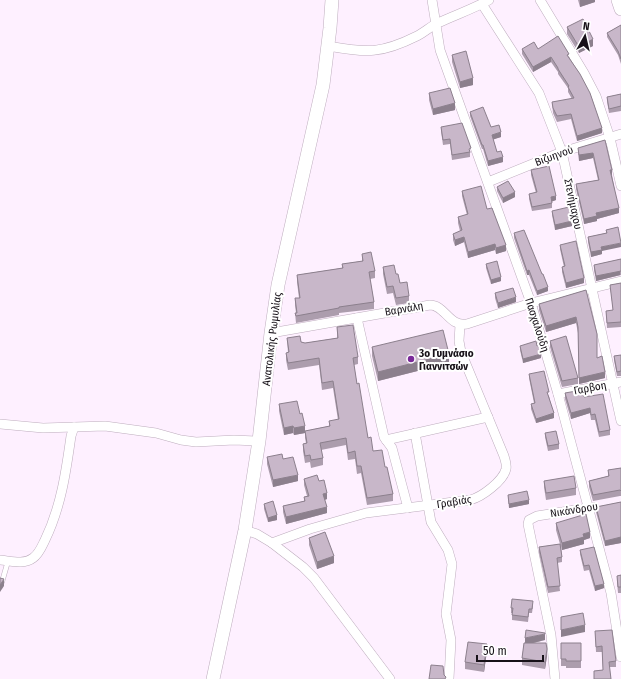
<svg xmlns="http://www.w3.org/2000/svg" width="621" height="679" viewBox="0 0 621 679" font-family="'Fira Sans Condensed',sans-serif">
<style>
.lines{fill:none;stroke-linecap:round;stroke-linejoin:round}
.lane-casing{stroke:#beadbe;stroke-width:5.5}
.street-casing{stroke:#beadbe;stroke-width:10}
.secondary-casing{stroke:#beadbe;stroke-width:14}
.lane{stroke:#fff;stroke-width:4.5}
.street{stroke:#fff;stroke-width:9}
.secondary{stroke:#fff;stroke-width:13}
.wall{fill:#ac9dad}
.shaded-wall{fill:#8c808d}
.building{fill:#c8b7c9;stroke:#8c808d}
.poi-dot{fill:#7a2999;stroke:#fff;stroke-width:1.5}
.labels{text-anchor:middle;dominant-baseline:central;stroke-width:4;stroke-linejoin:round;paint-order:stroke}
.street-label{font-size:11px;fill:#171118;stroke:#fff}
.poi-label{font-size:11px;font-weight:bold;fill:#171118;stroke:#fff;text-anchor:start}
</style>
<rect width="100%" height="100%" fill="#fef0ff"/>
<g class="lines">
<defs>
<path id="lane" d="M2,582L8,561"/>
<g id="street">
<path d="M432,0L440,50L531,303L558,394L611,593L621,657"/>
<path d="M540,0L584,73L596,96L610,138L621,186"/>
<path d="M482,4L539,93L562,152L621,421"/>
<path d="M328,46C367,53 381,54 417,36C425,32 431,26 438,23C455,15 473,9 489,0"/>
<path d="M488,182L562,152L621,134"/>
<path d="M357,318L384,437L392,448L408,508"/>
<path d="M271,333L430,305C445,305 449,327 467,324L531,303L621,281"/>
<path d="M558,394L621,382"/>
<path d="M0,424L43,428L105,426L156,433L181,440L196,442L234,440L259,441"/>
<path d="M415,433L431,522L448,550L452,564L446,614L451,640L449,679"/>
<path d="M386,440L488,417"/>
<path d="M245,530L257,534L272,543L310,529L366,513L470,500C482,497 503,481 506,469C507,464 505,460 504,456L461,352L459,341L460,325"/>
<path d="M272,543L303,567L314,578L390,679"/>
<path d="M0,560C11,561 24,565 33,558C39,554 42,546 45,540C61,507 66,472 71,436L74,427"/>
<path d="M555,679L551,635L528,524L529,520L537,516L594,507"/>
</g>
<g id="secondary">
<path d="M618,0L621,9"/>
<path d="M213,679L245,530L259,441L271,333L278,285L323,85L330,28L332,0"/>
</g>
</defs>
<use href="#lane" class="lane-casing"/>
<use href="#street" class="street-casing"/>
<use href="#secondary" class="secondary-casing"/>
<use href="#lane" class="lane"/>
<use href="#street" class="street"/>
<use href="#secondary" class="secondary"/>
</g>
<g class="wall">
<path d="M578,0H595V2L580,7Z"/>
<path d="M621,25V64L618,55L607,37V33Z"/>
<path d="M567,27L593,46L579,53L567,34Z"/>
<path d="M522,49H538L569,57L602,133L577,141L571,119L557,122L553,113L552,102L572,99L568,92V88L558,74V72L551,62L533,72L522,54Z"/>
<path d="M452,55L473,85L460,88L452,62Z"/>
<path d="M429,93L455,110L433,115L429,100Z"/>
<path d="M621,94V111L609,113L607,101V97Z"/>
<path d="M470,112L491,127L501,137L493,139L497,152L503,162L488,166L483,149H482L470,116Z"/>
<path d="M441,127L471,153H470V157L452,160L450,144L443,145L441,131Z"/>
<path d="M605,140L612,175L619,213L597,219V221L584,224L576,189V184L598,180L593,158L579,161L578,154V148Z"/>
<path d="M531,170L556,200L552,201V208L532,211L529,199V194L536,193L531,175Z"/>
<path d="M497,187L515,197L503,203L497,191Z"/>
<path d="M462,191L487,209L506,251L496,254L495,250L468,258L464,242L455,246L453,240V234L460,231L458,223V217L467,215L462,196Z"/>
<path d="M552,211L572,226L555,230L552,215Z"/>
<path d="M618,227L602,251V254L591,257L588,242V237L606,233V230Z"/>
<path d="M514,233L542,274L548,291L537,295L529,275H527L514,238Z"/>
<path d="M560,245L584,283L566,288L562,272V267H564L560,249Z"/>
<path d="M362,254L375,271V278L370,279L374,302V309L339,313V315L296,323L295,313H296L295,305V298H299L297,282V275L342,268V264L362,261Z"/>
<path d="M621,259V275L596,281L594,270V265Z"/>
<path d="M486,264L501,281L491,284L486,268Z"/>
<path d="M383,267L396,274L400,283L409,296V303L396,305L393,293L387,294L383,274Z"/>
<path d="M621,283V327L607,328L606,311L613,310L610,285Z"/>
<path d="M586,290L597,358L605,378L579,384L578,333L576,323L546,332L539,310V304Z"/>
<path d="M495,293L516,302L498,308L495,298Z"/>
<path d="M337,327L358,357V364L354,365L357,384L368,438L373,451L385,467L393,494V501L367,505L361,473L357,474L355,459L348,460L346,445L321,450L323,458V465L311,468L310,462L305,463L303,451V444L306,443L305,438V433L294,435L293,433L284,435L279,411V404L300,414L305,431L329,426V421L338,420L333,388L322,390L319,365L288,370L286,360V353H288L287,338L301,342L305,343L337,338Z"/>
<path d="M550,341L578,378V384L562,387L550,347Z"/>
<path d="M520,346L541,358L523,363L520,350Z"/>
<path d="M372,347L449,363L378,381L372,356Z"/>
<path d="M621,355V376H617L614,360V356Z"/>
<path d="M529,374L549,396L554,418L536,423L531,409V404L534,403L529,378Z"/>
<path d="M565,393L584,397L610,430V435L599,437L595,420H591L590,413L571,419L565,399Z"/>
<path d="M545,433L559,444V449L548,451L545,437Z"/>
<path d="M267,457L298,481L273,487L267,464Z"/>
<path d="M621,468V496H620L593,501L589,487V481L608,476V470Z"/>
<path d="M304,479L319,481L327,499L325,500L327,513L286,524L283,512V506L304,501V497L307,496L304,485Z"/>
<path d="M544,481L576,488V495L546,500L544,487Z"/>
<path d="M508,495L529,504L509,508L508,499Z"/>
<path d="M621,502V543L605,546L596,512V507Z"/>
<path d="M264,504L277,520L268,522L264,509Z"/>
<path d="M556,523L590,538L584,540V544L562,550L561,546L562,557V562L557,563L560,591L548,593L539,553V547L560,544L556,530Z"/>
<path d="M309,538L334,563L317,569L309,545Z"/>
<path d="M580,550L604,588L595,591L589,570L584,571L580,554Z"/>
<path d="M621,575V593H618L617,582V576Z"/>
<path d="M533,606L532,613H529L528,622L512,620V613H511V608Z"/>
<path d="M595,631L616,661V667H609L611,679H594V671L603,670L602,652H596Z"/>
<path d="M545,640L533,643L547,656L545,669L522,665V658L524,643Z"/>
<path d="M561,643H581V668H566V666H561Z"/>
<path d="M487,651L484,672L465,669V662Z"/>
</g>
<g class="shaded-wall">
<path d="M580,0H595V2L580,7Z"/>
<path d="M593,39V46L579,53V47Z"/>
<path d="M551,57V62L533,72V67Z"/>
<path d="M473,78V85L460,88V82Z"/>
<path d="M455,103V110L433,115V109Z"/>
<path d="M602,128V133L577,141V136Z"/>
<path d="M501,132V137L492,140V135Z"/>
<path d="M593,153V158L579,161V155Z"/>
<path d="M503,157V162L488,166V161Z"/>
<rect x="610" y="170" width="2" height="5"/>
<path d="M515,192V197L503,203V198Z"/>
<path d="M556,196V200L551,202V197Z"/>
<path d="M619,208V213L597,219V221L584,224V219L596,213Z"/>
<path d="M572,221V226L555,230V225Z"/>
<path d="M464,237V242L455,246V240Z"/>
<path d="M621,243V247L602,251V254L591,257V252L601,247Z"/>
<path d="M495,244V250L468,258V252Z"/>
<path d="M506,245V251L496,254V248Z"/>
<path d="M529,270V275H527V271Z"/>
<path d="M620,271V275L596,281V276Z"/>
<path d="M501,277V281L491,284V280Z"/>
<path d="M584,278V283L566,288V283Z"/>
<path d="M548,287V291L537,295V291Z"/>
<path d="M516,297V302L498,308V303Z"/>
<path d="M576,317V323L546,332V326Z"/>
<path d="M449,354V363L378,381V372Z"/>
<path d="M541,354V358L523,363V359Z"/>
<path d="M605,372V378L579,384V378Z"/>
<path d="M590,408V413L571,419V413Z"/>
<path d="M554,413V418L536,423V419Z"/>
<path d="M293,426V433L284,435V428Z"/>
<path d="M305,426V433L294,435V428Z"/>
<path d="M298,475V481L273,487V480Z"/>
<path d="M327,493V499L323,500V494Z"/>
<path d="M529,500V504L509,508V504Z"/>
<path d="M327,507V513L286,524V517Z"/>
<path d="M277,515V520L268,522V518Z"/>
<path d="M590,532V538L584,540V544L562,550V543L583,534Z"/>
<path d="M621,537V543L605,546V541Z"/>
<path d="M334,556V563L317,569V562Z"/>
<path d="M4,579V586L0,592V585Z"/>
<path d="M604,584V588L595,591V586Z"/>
<path d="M585,625V632L561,637V630Z"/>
<path d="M545,634V640L525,645V638Z"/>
<path d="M487,644V651L484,672V665Z"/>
<path d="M547,649V656L545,669V662Z"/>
</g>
<g class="building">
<path d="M583,19L593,39L579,47L567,27Z"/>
<path d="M621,25V59L618,51L607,33Z"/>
<path d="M558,36L569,54L567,55L580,74L590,93L602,128L577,136L571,114L557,116L553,108L552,102L574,98L568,87L569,86L558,69V68L551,57L533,67L522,49L534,42L538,49Z"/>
<path d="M466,51L473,78L460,82L452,55Z"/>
<path d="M450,88L455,103L433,109L429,93Z"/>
<path d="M621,94V106L609,109L607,97Z"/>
<path d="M483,107L491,127L499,125L501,132L492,135L497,152L501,151L503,157L488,161L483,145H482L470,112Z"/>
<path d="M462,123L471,148L469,149L470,152L452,155L450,139L443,140L441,127Z"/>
<path d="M605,140L612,170H610L619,208L596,213L597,216L584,219L576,184L599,180L593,153L579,155L578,148Z"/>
<path d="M549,166L556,196L551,197L552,203L532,207L529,194L537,192L531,170Z"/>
<path d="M508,181L515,192L503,198L497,187Z"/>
<path d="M481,186L487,209L492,208L506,245L496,248L495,244L468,252L464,237L455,240L453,234L462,230L458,217L468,214L462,191Z"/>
<path d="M569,207L572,221L555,225L552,211Z"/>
<path d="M618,227L621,243L601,247L602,250L591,252L588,237L607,233L606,230Z"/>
<path d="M524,230L542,274H543L548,287L537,291L529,270L527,271L514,233Z"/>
<path d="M576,241L584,278L566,283L562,267L565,266L560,245Z"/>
<path d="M371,252L375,271L369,272L374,302L339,307V308L296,316L295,313H297L295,298H300L297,275L343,268L342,264L363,261L362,254Z"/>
<path d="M621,259V271L596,276L594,265Z"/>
<path d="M497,261L501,277L491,280L486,264Z"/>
<path d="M394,265L396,274H398L400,283L407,282L409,296L396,298L393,286L387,287L383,267Z"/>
<path d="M621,283V322L607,323L606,311L613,310L610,285Z"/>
<path d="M513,288L516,297L498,303L495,293Z"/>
<path d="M586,290L597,334V358L602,356L605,372L579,378L578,327L576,317L546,326L539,304Z"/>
<path d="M353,325L358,357L353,358L357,384L359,383L368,438L371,437L373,451L382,450L385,467H387L393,494L367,498L361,466H357L355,451L348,453L346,438L320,443L323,458L311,460L310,455L305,456L303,444L307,443L305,431L330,426L329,421L339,419L333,381L322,383L319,358L288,363L286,353L289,352L287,338L300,336L301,342L305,343L338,338L337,327Z"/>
<path d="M443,330L449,354L378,372L372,347Z"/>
<path d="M566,336L578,378L562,381L550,341Z"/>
<path d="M536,341L537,346L539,345L541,354L523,359L520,346Z"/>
<path d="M621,355V371L617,372L614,356Z"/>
<path d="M544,371L549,392H547L554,413L536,419L531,404L535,403L529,374Z"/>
<path d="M582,390L584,397L603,394L610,430L599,432L595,414L591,415L590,408L571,413L565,393Z"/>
<path d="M297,401L300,414L302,413L305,426L294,428L293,426L284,428L279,404Z"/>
<path d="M556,431L559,444L548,446L545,433Z"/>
<path d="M282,454L283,459L293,457L298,475L273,480L267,457Z"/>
<path d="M621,468V491L620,490L593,495L589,481L609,476L608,470Z"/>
<path d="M317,475L319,481L324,480L327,493L323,494L327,507L286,517L283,506L305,501L304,497L309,496L304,479Z"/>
<path d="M574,476L576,488L546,493L544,481Z"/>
<path d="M527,491L529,500L509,504L508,495Z"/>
<path d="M273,501L277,515L268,518L264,504Z"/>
<path d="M621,502V537L605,541L596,507Z"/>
<path d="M586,514L590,532L583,534L584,537L562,543L556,523Z"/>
<path d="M325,532L334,556L317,562L309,538Z"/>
<path d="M560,544L562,557L557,558L560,586L548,587L539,547Z"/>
<path d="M594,547L604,584L595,586L589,565L584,566L580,550Z"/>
<path d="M621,575V587H618L617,576Z"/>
<path d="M0,578L4,579L0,585Z"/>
<path d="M512,599L533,601L532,609H529L528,617L512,615L513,608H511Z"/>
<path d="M583,613L585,625L561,630V617Z"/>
<path d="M526,630L545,633V634L525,638Z"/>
<path d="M612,630L616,661L609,662L611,679H594V671L603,670L602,646L596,647L595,631Z"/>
<path d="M468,642L487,644L484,665L465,662Z"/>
<path d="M524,643H546L547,649L545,662L522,658Z"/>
<path d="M561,643H581V661H566V659H561Z"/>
<path d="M431,665L443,666L444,675L446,677L445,679H429Z"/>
</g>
<circle class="poi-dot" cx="411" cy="359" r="4"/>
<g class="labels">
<g class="street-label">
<text transform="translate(554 156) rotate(-20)">Βιζυηνού</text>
<text transform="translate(573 204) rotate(78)">Στενήμαχου</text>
<text transform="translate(404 309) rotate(-10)">Βαρνάλη</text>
<text transform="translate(537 325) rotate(72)">Πασχαλούδη</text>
<text transform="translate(272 339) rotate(-83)">Ανατολικής Ρωμυλίας</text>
<text transform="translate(590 388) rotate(-11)">Γαρβοη</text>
<text transform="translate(454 502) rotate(-9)">Γραβιάς</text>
<text transform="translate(574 510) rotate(-9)">Νικάνδρου</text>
</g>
<g class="poi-label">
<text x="419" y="353">3ο Γυμνάσιο<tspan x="419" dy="13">Γιαννιτσών</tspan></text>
</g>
</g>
<g transform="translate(585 36) rotate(8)" stroke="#ffffff" stroke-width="3" paint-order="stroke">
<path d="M0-3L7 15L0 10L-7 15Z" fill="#171118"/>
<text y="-6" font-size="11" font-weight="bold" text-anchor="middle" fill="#171118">N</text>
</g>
<path d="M477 655v6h66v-6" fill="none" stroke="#171118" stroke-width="2"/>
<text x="483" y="655" font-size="12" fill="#171118" stroke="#ffffff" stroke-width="3" paint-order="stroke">50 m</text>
</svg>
